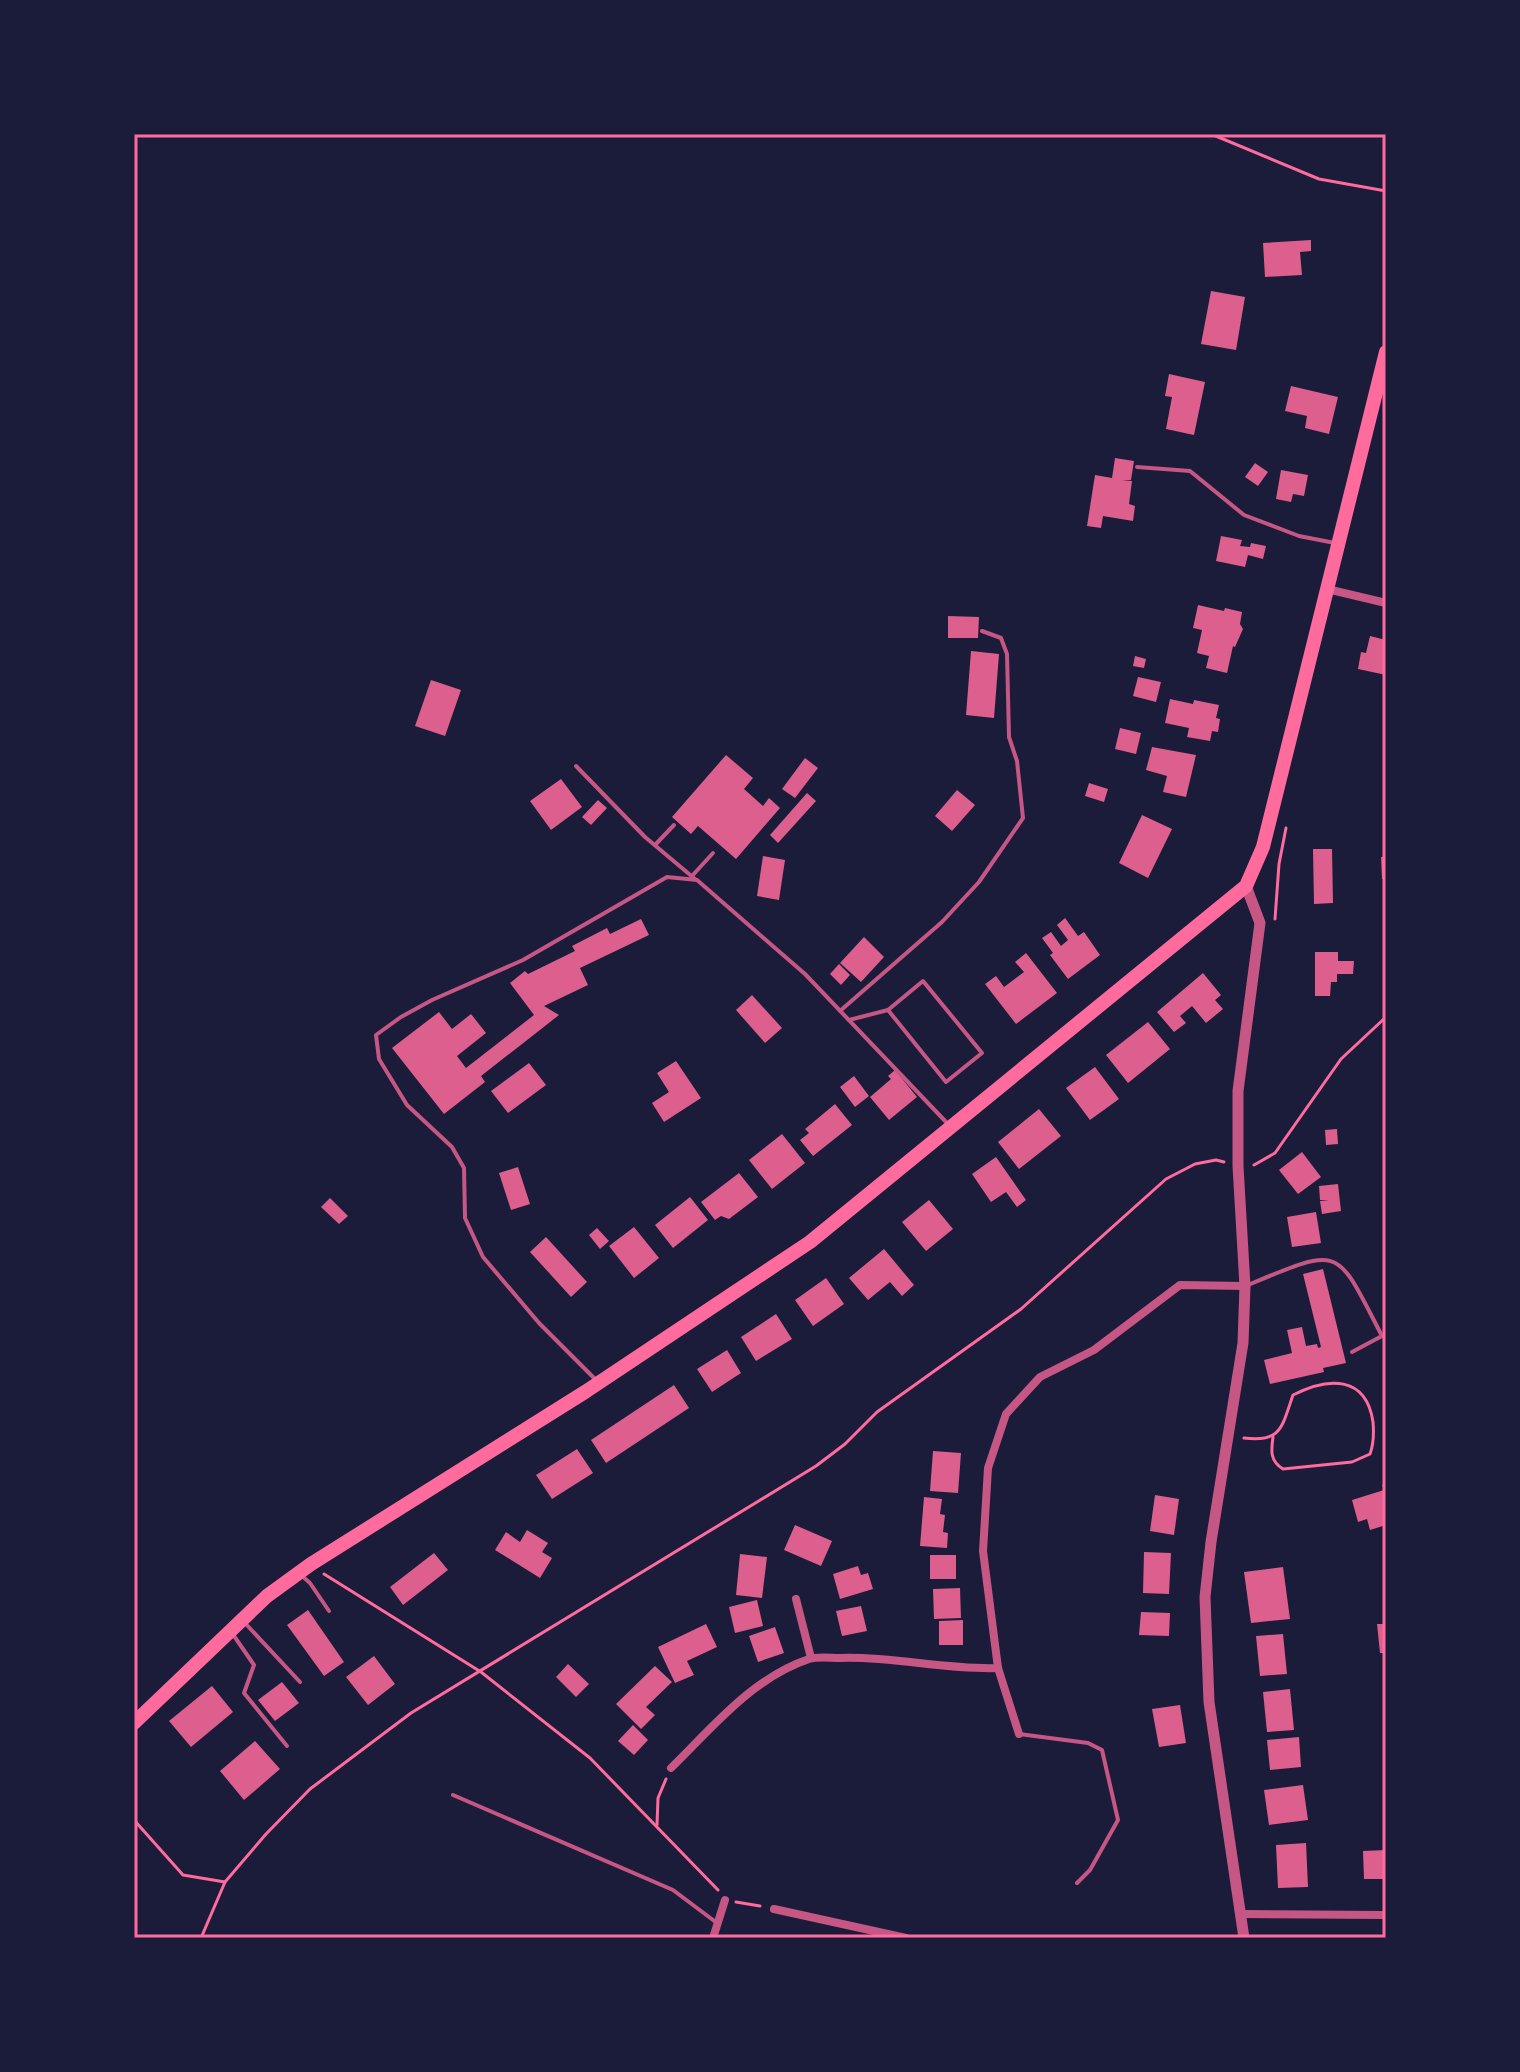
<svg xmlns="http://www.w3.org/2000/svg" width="1520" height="2072" viewBox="0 0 1520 2072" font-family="Arial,sans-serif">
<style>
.building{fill:#dd5f8e}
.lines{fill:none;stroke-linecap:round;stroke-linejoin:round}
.path{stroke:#ff6b9d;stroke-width:3}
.service{stroke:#c65784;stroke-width:4}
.minor{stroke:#c65784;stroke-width:8}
.tertiary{stroke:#c65784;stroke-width:11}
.primary{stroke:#ff6b9d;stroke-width:14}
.neatline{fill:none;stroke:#ff6b9d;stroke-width:3}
</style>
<rect width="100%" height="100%" fill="#1b1b3a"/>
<g class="building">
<path d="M1311,240V251L1300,252L1302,275L1265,277L1263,243Z"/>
<path d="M1211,291L1245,297L1236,350L1201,344Z"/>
<path d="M1169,374L1205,382L1194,435L1166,429L1172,397L1165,396Z"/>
<path d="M1291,386L1338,397L1329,434L1305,428L1307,416L1285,411Z"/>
<path d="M1115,458L1134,461L1131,480H1122L1132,481L1129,504L1135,506L1133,521L1103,516L1101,528L1087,526L1095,475L1112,478Z"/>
<path d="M1255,463L1268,472L1258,486L1245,477Z"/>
<path d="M1281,470L1308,475L1304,496L1293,494L1291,502L1276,499Z"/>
<path d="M1221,536L1242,540L1240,546L1250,547L1251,543L1266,546L1263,559L1248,555L1245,567L1216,561Z"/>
<path d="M1198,605L1224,611L1225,608L1242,612L1240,624L1243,629L1235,647L1233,646L1227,673L1206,668L1209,656L1197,653L1202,630L1193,628Z"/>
<path d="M948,616L979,617L978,638H948Z"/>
<path d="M1370,636L1386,640V675L1358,669L1361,652L1366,653Z"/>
<path d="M971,651L999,654L994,718L966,715Z"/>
<path d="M1135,656L1146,659L1144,668L1133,666Z"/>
<path d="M1138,677L1161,682L1156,702L1133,696Z"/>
<path d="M431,680L461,690L445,736L415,726Z"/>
<path d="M1170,699L1193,704L1194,700L1219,705L1216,718L1220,719L1218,732L1212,731L1210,741L1187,737L1189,728L1165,723Z"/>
<path d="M1120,728L1141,733L1136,754L1115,749Z"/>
<path d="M1152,747L1196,755L1186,797L1163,792L1167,776L1146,770Z"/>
<path d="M726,755L753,778L744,789L763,806L769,798L780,808L736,859L698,826L691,834L672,817Z"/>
<path d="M805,758L818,768L795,798L782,789Z"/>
<path d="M561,779L582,807L551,830L530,801Z"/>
<path d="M1089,783L1108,789L1104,802L1085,796Z"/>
<path d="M957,790L975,805L952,831L935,816Z"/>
<path d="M807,793L816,801L778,843L770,835Z"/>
<path d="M598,800L607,808L591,825L582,817Z"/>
<path d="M1142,815L1172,829L1148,878L1119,863Z"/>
<path d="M1313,849H1332L1333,903L1314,904Z"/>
<path d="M763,856L785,860L779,900L757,896Z"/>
<path d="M1381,857H1386V879H1382Z"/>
<path d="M1065,918L1078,936L1084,932L1100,955L1068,979L1050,955L1053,953L1042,938L1051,932L1061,946L1068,940L1057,925Z"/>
<path d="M641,919L649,935L580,968L588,985L544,1006L559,1015L481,1076L485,1082L444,1114L392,1048L439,1012L452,1029L471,1014L486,1033L457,1056L466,1068L534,1015L510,983L525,971L528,974L575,951L572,946L607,928L610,934Z"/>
<path d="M864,937L884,957L861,982L840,963Z"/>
<path d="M1315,952H1338V961H1354L1353,974H1337V982H1331L1330,996H1315Z"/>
<path d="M1026,953L1057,993L1016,1024L985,984L996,976L1004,987L1024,972L1015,962Z"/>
<path d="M839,964L850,975L841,985L830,974Z"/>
<path d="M1203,973L1221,995L1215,1000L1223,1009L1206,1023L1192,1006L1180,1016L1186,1023L1174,1032L1157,1012Z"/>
<path d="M752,995L782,1028L765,1043L736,1010Z"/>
<path d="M1148,1022L1170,1049L1128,1083L1106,1055Z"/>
<path d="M676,1061L701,1098L664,1122L652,1103L669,1092L657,1073Z"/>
<path d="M529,1063L546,1085L508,1113L491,1091Z"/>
<path d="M1095,1067L1119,1099L1090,1120L1066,1088Z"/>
<path d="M895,1070L917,1097L889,1120L870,1097L891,1079L888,1076Z"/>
<path d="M854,1076L869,1096L855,1107L840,1087Z"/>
<path d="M835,1104L852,1125L813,1156L800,1140L809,1133L805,1129Z"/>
<path d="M1039,1109L1061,1136L1019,1169L998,1142Z"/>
<path d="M1337,1129L1338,1144L1326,1145L1325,1130Z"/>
<path d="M782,1134L805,1163L772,1189L749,1160Z"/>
<path d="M1302,1152L1321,1177L1298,1194L1279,1170Z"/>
<path d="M996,1157L1026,1200L1017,1207L1006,1192L991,1202L972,1174Z"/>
<path d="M518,1167L530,1204L511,1210L499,1173Z"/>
<path d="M739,1173L758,1197L729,1219L721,1216L715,1220L701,1202Z"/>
<path d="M1338,1184L1341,1211L1322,1214L1320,1201L1329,1200H1320L1319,1186Z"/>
<path d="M690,1197L708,1220L673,1248L655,1225Z"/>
<path d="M330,1198L348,1216L339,1224L321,1207Z"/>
<path d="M929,1200L953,1229L926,1251L902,1222Z"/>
<path d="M1316,1212L1321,1243L1292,1247L1287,1217Z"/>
<path d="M634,1227L659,1258L634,1278L609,1246Z"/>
<path d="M597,1228L609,1241L600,1249L589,1235Z"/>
<path d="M546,1237L587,1282L571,1297L530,1252Z"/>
<path d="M884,1249L914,1285L902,1296L890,1282L868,1300L849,1278Z"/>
<path d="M1323,1269L1346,1363L1323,1368L1324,1372L1270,1384L1264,1360L1292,1353L1287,1330L1302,1327L1306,1346L1317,1344L1318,1348L1321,1347L1303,1274Z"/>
<path d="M826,1278L844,1304L813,1326L795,1300Z"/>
<path d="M776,1314L792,1339L756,1361L741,1337Z"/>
<path d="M727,1350L741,1373L712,1392L697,1369Z"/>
<path d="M674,1385L689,1408L606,1463L591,1440Z"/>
<path d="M577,1449L593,1473L552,1499L536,1475Z"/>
<path d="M933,1451L961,1453L958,1493L930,1491Z"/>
<path d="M1386,1484V1525L1370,1530L1367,1519L1358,1522L1352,1500L1384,1490L1382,1485Z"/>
<path d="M1155,1495L1179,1499L1174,1535L1150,1531Z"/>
<path d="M924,1497L942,1499L940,1514L945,1515L943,1532L948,1533L947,1548L920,1546Z"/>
<path d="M795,1525L832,1541L821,1566L784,1550Z"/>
<path d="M527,1530L548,1543L542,1552L552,1558L540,1578L495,1550L506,1532L520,1542Z"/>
<path d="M1144,1552L1171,1553L1169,1594L1143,1593Z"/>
<path d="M434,1553L448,1570L403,1605L390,1587Z"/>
<path d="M740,1554L767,1557L762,1598L736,1595Z"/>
<rect x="930" y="1555" width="26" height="24"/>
<path d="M858,1566L861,1575L868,1573L873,1589L840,1599L833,1574Z"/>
<path d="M1283,1567L1290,1619L1251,1623L1244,1572Z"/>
<path d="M960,1588L961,1618L934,1619L933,1589Z"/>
<path d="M757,1600L763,1626L735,1633L729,1607Z"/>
<path d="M861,1606L867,1631L842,1636L836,1611Z"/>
<path d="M308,1610L344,1662L324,1676L287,1625Z"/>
<path d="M1141,1612L1170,1613L1169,1636L1139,1635Z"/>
<path d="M963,1620V1645H939V1621Z"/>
<path d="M706,1624L717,1647L687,1661L694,1675L675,1683L658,1647Z"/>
<path d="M1377,1624H1386V1653H1380Z"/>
<path d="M775,1627L784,1653L758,1662L749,1636Z"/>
<path d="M1283,1634L1287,1674L1260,1676L1256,1636Z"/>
<path d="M374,1656L395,1684L368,1705L346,1677Z"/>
<path d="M568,1664L589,1684L576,1697L556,1677Z"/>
<path d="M655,1666L672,1682L646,1707L655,1715L641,1729L616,1704Z"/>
<path d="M282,1682L299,1703L275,1721L258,1700Z"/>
<path d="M212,1686L233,1712L191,1747L169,1721Z"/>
<path d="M1290,1689L1294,1730L1267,1732L1263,1692Z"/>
<path d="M1180,1705L1186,1743L1159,1747L1152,1709Z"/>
<path d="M633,1725L648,1740L634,1755L618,1741Z"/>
<path d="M1299,1737L1301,1767L1270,1770L1267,1740Z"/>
<path d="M255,1741L280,1769L244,1800L220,1771Z"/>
<path d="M1303,1785L1308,1820L1269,1825L1264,1790Z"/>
<path d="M1306,1843L1308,1887L1278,1888L1276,1845Z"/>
<path d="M1386,1850V1879H1364L1363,1851Z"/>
</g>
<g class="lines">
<g class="path">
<path d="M1211,134L1319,179L1386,191"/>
<path d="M1275,919L1279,864L1286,828"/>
<path d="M1254,1165L1275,1153L1341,1059L1386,1017"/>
<path d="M1244,1438C1282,1443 1282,1426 1293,1395C1328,1377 1366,1375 1373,1422C1374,1433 1374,1443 1370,1454L1352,1462L1283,1469C1270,1461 1271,1451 1273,1437"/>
<path d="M324,1574L481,1672L590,1758L718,1890"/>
<path d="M134,1820L183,1875L225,1882"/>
<path d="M657,1825L658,1798L666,1779"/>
<path d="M736,1902L760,1906"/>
<path d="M201,1938L225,1882L266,1834L310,1789L411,1713L816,1466L845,1444L877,1412L1021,1309L1166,1179L1195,1164L1216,1160L1224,1162"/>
</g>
<g class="service">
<path d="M1137,467L1190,471L1244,515L1299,536L1335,543"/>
<path d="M576,766L645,837L695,879"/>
<path d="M655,845L674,825"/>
<path d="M692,876L713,853"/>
<path d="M923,981L982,1053L946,1082L888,1010Z"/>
<path d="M840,1011L942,922L979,882L1023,818L1017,761L1009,737L1007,654L1001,638L982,631"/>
<path d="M849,1020L888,1010"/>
<path d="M1248,1285C1343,1245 1336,1247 1382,1336L1352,1352"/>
<path d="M597,1381L539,1323L483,1257L465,1218L464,1168L452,1147L407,1105L379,1059L376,1035L401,1017L432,1000L523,960L667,877L697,880L805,974L947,1123"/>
<path d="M301,1575L310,1583L329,1611"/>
<path d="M244,1622L300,1682"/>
<path d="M232,1633L254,1665L244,1693L287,1746"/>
<path d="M1019,1734L1088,1743L1102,1750L1118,1820L1090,1870L1077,1883"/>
<path d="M453,1795L673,1890L717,1923"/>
</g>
<g class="minor">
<path d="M1327,589L1386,603"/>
<path d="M796,1599L811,1658"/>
<path d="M1019,1734L998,1668L983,1551L988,1468L1006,1414L1040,1377L1094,1350L1180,1285L1245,1286"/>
<path d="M671,1768C712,1728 752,1678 809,1659C818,1656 830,1658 840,1658C893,1656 945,1670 998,1668"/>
<path d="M774,1909L906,1938"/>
<path d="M1242,1914L1386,1915"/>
<path d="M713,1938L725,1900"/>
</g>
<path class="tertiary" d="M1244,1938L1209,1702L1205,1597L1211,1542L1243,1343L1245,1286L1238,1166V1091L1260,923L1246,886"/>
<path class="primary" d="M134,1723L267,1596L311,1564L585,1392L810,1242L1246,886L1263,847L1386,352"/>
</g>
<rect width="1520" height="2072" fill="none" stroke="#1b1b3a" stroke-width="272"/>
<rect x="136" y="136" width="1248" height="1800" class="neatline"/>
</svg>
